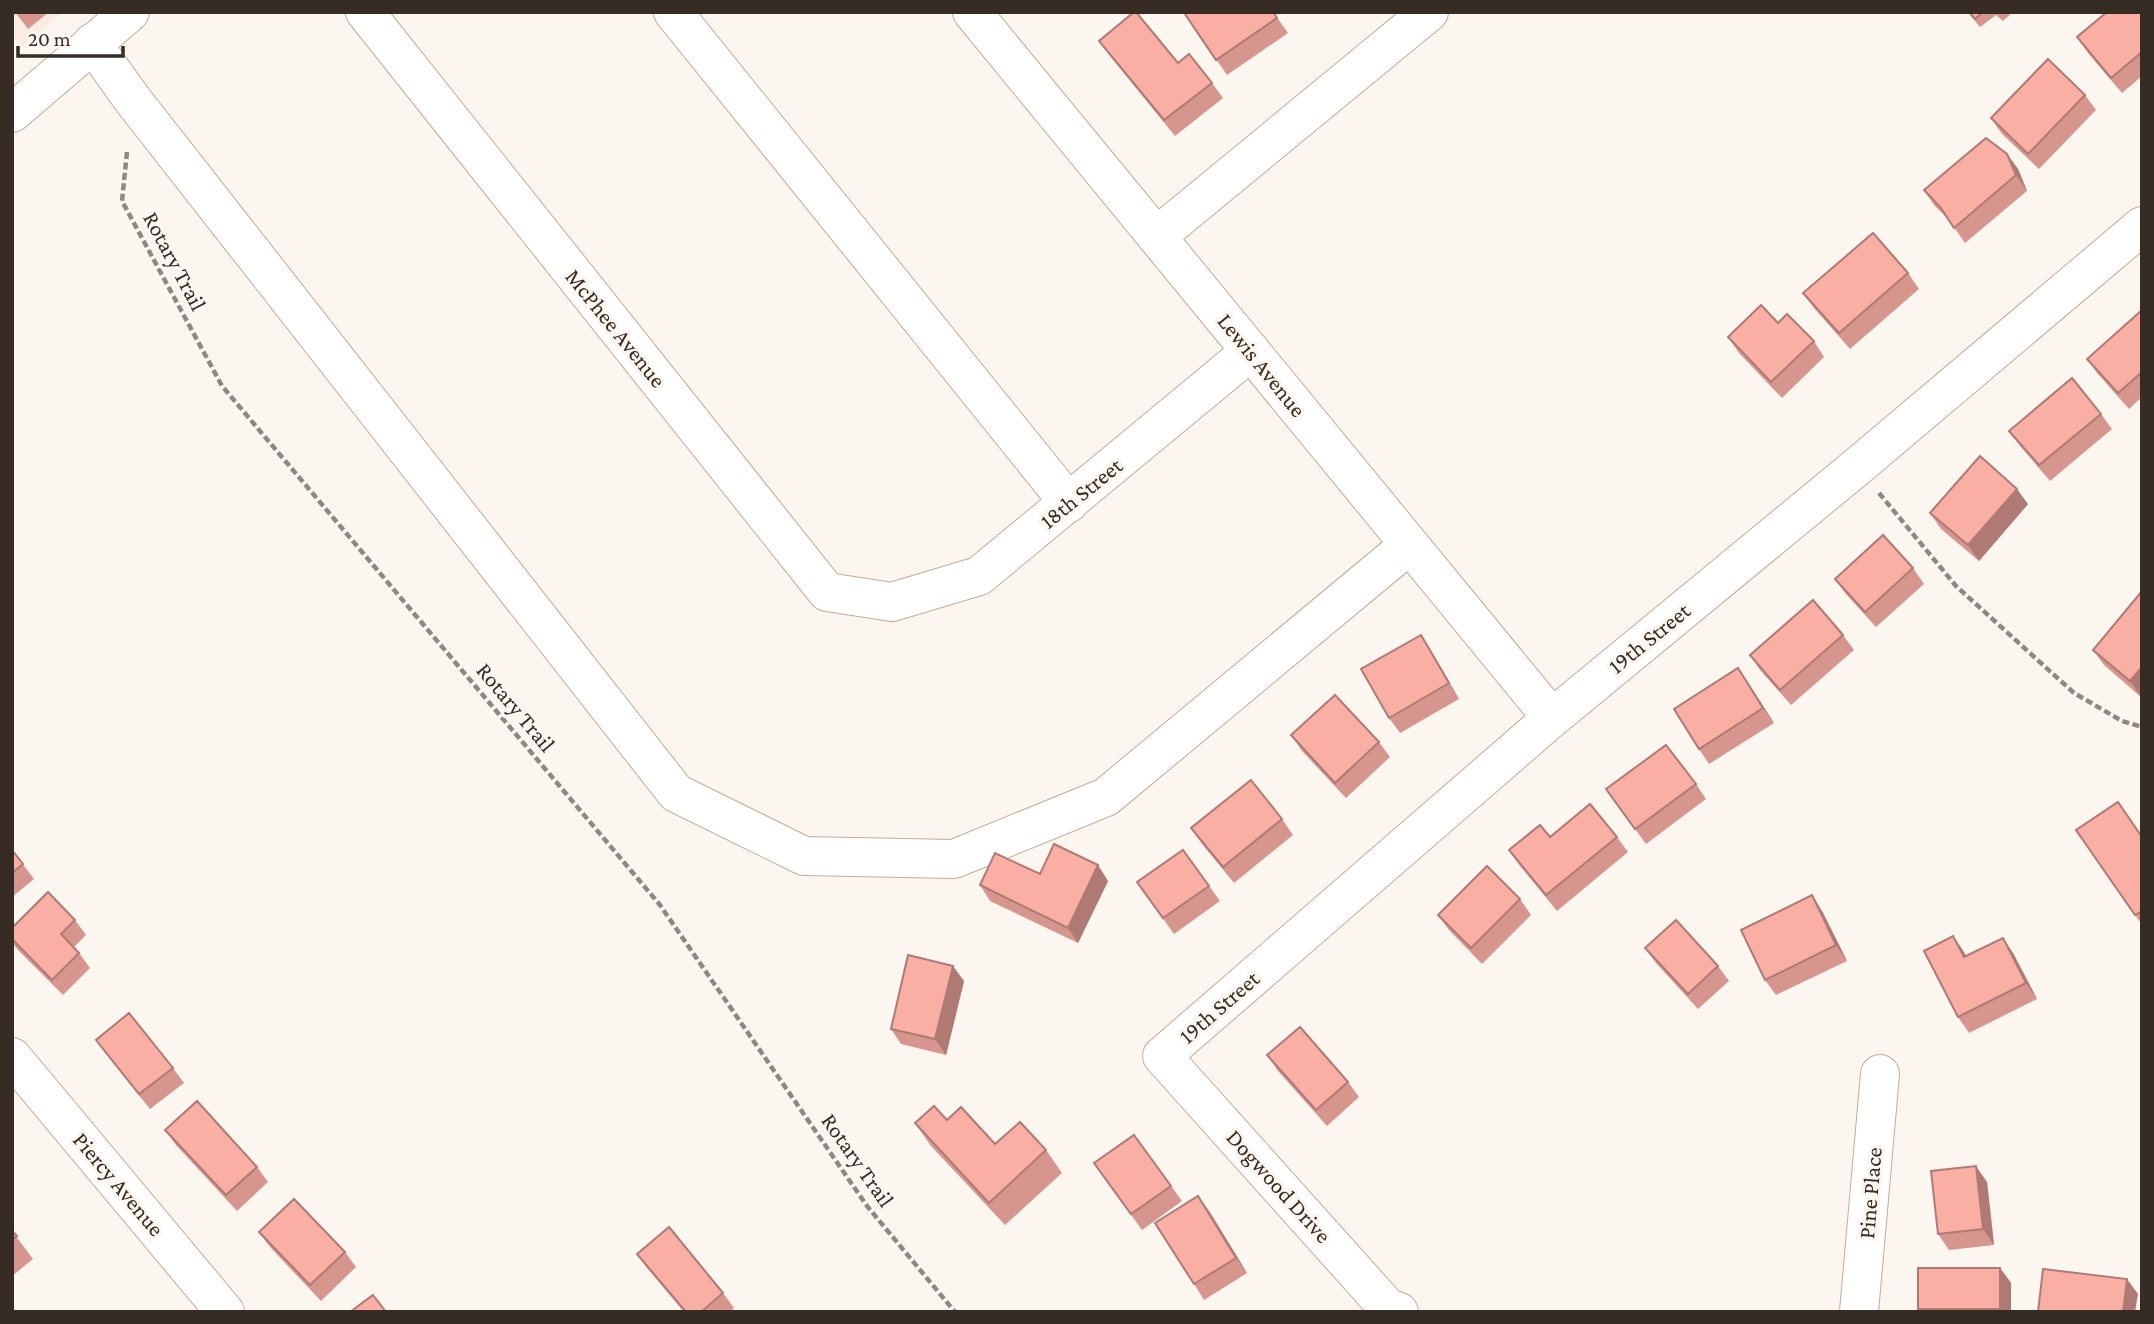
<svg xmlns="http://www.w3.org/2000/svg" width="2154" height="1324" viewBox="0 0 2154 1324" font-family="'Crimson Pro',serif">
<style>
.built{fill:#fbece1}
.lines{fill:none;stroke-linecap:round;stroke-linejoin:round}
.minor-casing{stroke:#c7aa95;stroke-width:40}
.path{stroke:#908780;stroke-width:4.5;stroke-dasharray:7 3.5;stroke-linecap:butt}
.minor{stroke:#fff;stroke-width:38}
.wall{fill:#d7968d}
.shaded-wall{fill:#af7a73}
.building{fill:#faafa4;stroke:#af7a73;stroke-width:2}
.labels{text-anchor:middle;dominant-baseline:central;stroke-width:7;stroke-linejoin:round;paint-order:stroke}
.street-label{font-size:23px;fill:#372c23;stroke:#fcf6f1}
</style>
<rect width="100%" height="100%" fill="#fcf6f1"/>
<path class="built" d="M12,12H62L22,47L12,35Z"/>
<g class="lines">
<defs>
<g id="minor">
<path d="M365,12L827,592L892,602L979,576L1251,351"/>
<path d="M673,12L1069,503"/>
<path d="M972,12L1552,718"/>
<path d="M92,43L132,99L676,793L804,856L954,859L1106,797L1409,545"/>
<path d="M12,113L130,12"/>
<path d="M1157,236L1429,12"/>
<path d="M12,1057L225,1312"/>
<path d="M1399,1312L1387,1307L1162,1056L1552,718L1858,466L2142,226"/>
<path d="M1859,1312L1880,1074"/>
</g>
</defs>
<use href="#minor" class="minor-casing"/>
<g class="path">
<path d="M127,152L122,201L222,386L660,905L867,1206L955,1312"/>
<path d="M1879,493L1956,586L2074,693L2122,721L2142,727"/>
</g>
<use href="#minor" class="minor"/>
</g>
<g class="wall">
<path d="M15,12H49L28,29Z"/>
<path d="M1273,12L1288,33L1227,75L1185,14Z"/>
<path d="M1968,12H2013L2003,21L1996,15L1980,27Z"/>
<path d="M2142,12V76L2122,93L2088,53L2077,37Z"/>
<path d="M1099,41L1178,63L1212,83L1223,98L1175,136L1110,56Z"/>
<path d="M2085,95L2096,110L2039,169L2002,134L1991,118Z"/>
<path d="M2007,154L2018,169L2027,191L1965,243L1949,220L1934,205L1924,190Z"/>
<path d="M1908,273L1919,289L1850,349L1814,308L1803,293Z"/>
<path d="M2142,310V397L2129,409L2098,374L2087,359Z"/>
<path d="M1778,323L1814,341L1824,357L1782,398L1739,353L1728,337Z"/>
<path d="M2101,414L2112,429L2050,481L2020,446L2009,431Z"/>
<path d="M2028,504L1979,561L1941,529L1930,513Z"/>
<path d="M1913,568L1924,584L1876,627L1846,594L1835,579Z"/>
<path d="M2142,591L2141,697L2104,665L2093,650Z"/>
<path d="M1421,635L1431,651L1459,699L1400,733L1389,718Z"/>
<path d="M1843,635L1854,650L1791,705L1760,670L1750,655Z"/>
<path d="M1738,668L1774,723L1709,764L1699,749Z"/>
<path d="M1291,735L1379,742L1390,757L1346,798L1302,751Z"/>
<path d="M1696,784L1706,799L1646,844L1606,789Z"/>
<path d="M1282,819L1293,835L1234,883L1202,844L1191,828Z"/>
<path d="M2076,830L2142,836V925Z"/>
<path d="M1550,837H1617L1628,852L1557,911L1520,866L1509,850Z"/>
<path d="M12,850L34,879L12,897Z"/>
<path d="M1183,850L1220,901L1174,934L1137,882Z"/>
<path d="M1108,881L1078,943L990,901L980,885Z"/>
<path d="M1520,899L1531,915L1482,964L1449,930L1438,915Z"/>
<path d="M1822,911L1847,961L1776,995L1765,980Z"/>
<path d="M75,920L86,935L74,947L79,953L90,968L63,995L17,949L12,942V928Z"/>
<path d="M1953,936L1966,956L2013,953L2037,999L1969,1033L1958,1017Z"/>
<path d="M1645,948L1718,966L1729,981L1698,1009L1656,963Z"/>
<path d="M964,981L946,1055L901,1044L891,1029Z"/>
<path d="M96,1040L173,1068L184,1083L150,1109L107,1055Z"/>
<path d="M1267,1055L1348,1082L1359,1097L1327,1126L1278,1071Z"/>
<path d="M947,1120L995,1144L1046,1150L1062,1173L1005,1225L931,1146L915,1123Z"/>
<path d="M165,1130L257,1167L268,1182L237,1211L176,1145Z"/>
<path d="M1134,1135L1182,1201L1142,1230L1094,1163Z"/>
<path d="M1987,1182L1994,1245L1949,1250L1938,1234Z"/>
<path d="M1209,1211L1247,1273L1204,1300L1194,1284Z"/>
<path d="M12,1231L33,1259L12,1276Z"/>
<path d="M259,1232L345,1252L356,1267L321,1301L270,1247Z"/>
<path d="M637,1254L723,1293L734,1308L730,1312H684L648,1269Z"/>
<path d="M2000,1268L2011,1283V1312H1920L1918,1309Z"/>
</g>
<g class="shaded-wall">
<path d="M2007,154L2018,169L2027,191L2016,175Z"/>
<path d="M2017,489L2028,504L1979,561L1968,545Z"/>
<path d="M1421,635L1431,651L1459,699L1449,683Z"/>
<path d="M2142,667V696L2141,697L2130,681Z"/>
<path d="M1738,668L1749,684L1774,723L1763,708Z"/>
<path d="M1098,865L1108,881L1078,943L1068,928Z"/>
<path d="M1812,895L1822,911L1847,961L1836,945Z"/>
<path d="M1953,936L1964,952L1975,973L1964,957Z"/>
<path d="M2003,938L2013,953L2037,999L2026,983Z"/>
<path d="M953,966L964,981L946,1055L935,1039Z"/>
<path d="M1976,1166L1987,1182L1994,1245L1983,1229Z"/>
<path d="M1198,1196L1209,1211L1247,1273L1236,1258Z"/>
<path d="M2000,1268L2011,1283V1312H2002L2000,1309Z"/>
<path d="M2127,1279L2138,1294L2135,1312H2123Z"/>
</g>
<g class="building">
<path d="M1134,12H1136L1178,63L1189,54L1212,83L1164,120L1099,41Z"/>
<path d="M1187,12H1273L1277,18L1216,60L1185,14Z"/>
<path d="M1969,12H1983L1975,19Z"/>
<path d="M2107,12H2142V52L2111,78L2077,37Z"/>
<path d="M2048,59L2085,95L2028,154L1991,118Z"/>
<path d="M1986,138L2007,154L2016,175L1954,228L1941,208L1924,190Z"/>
<path d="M1873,233L1908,273L1839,333L1803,293Z"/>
<path d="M1761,305L1778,323L1787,314L1814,341L1771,382L1728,337Z"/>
<path d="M2142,310V372L2118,393L2087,359Z"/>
<path d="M2072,378L2101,414L2039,465L2009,431Z"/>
<path d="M1980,456L2017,489L1968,545L1930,513Z"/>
<path d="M1883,535L1913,568L1865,612L1835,579Z"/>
<path d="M2142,591V667L2130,681L2093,650Z"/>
<path d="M1813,600L1843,635L1780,690L1750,655Z"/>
<path d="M1421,635L1449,683L1389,718L1361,669Z"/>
<path d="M1738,668L1763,708L1699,749L1674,709Z"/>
<path d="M1335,695L1379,742L1335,783L1291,735Z"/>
<path d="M1666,745L1696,784L1635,829L1606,789Z"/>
<path d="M1251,780L1282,819L1223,867L1191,828Z"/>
<path d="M2118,802L2142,837V911L2135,915L2076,830Z"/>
<path d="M1590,804L1617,837L1546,895L1509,850L1540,825L1550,837Z"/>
<path d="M1054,844L1098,865L1068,928L980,885L995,853L1040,874Z"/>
<path d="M12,850L23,864L12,873Z"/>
<path d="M1183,850L1209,886L1163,918L1137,882Z"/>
<path d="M1487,866L1520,899L1471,948L1438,915Z"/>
<path d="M48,892L75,920L61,934L79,953L52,980L12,939V928Z"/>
<path d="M1812,895L1836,945L1765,980L1741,930Z"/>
<path d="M1676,920L1718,966L1688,994L1645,948Z"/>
<path d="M1953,936L1964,957L2003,938L2026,983L1958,1017L1924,951Z"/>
<path d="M908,955L953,966L935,1039L891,1029Z"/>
<path d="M129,1013L173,1068L139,1094L96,1040Z"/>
<path d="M1300,1027L1348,1082L1316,1110L1267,1055Z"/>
<path d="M197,1101L257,1167L226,1195L165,1130Z"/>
<path d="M934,1106L947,1120L961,1107L995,1144L1020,1122L1046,1150L989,1203L915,1123Z"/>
<path d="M1134,1135L1171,1186L1131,1214L1094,1163Z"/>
<path d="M1976,1166L1983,1229L1938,1234L1931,1171Z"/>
<path d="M1198,1196L1236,1258L1194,1284L1155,1223Z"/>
<path d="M294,1199L345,1252L310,1285L259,1232Z"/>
<path d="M669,1227L723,1293L701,1312H686L637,1254Z"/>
<path d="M12,1231L17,1236L12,1240Z"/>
<rect x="1918" y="1268" width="82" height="41"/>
<path d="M2043,1269L2127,1279L2123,1312H2038Z"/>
<path d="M373,1295L386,1312H350Z"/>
</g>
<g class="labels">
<g class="street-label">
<text transform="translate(175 261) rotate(62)">Rotary Trail</text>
<text transform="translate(616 328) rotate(51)">McPhee Avenue</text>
<text transform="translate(1262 365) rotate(51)">Lewis Avenue</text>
<text transform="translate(1081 493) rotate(-39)">18th Street</text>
<text transform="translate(1649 638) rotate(-39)">19th Street</text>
<text transform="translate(516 707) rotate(50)">Rotary Trail</text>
<text transform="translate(1219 1007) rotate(-41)">19th Street</text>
<text transform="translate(858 1160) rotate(55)">Rotary Trail</text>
<text transform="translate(119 1184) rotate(50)">Piercy Avenue</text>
<text transform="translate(1279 1186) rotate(48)">Dogwood Drive</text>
<text transform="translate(1870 1193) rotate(-85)">Pine Place</text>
</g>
</g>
<rect width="2154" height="1324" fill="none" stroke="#372c23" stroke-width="28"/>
<path d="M18 46v10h105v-10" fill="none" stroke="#372c23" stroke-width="3.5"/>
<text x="28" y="46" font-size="21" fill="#372c23" stroke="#fcf6f1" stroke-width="5" paint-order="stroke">20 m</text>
</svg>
